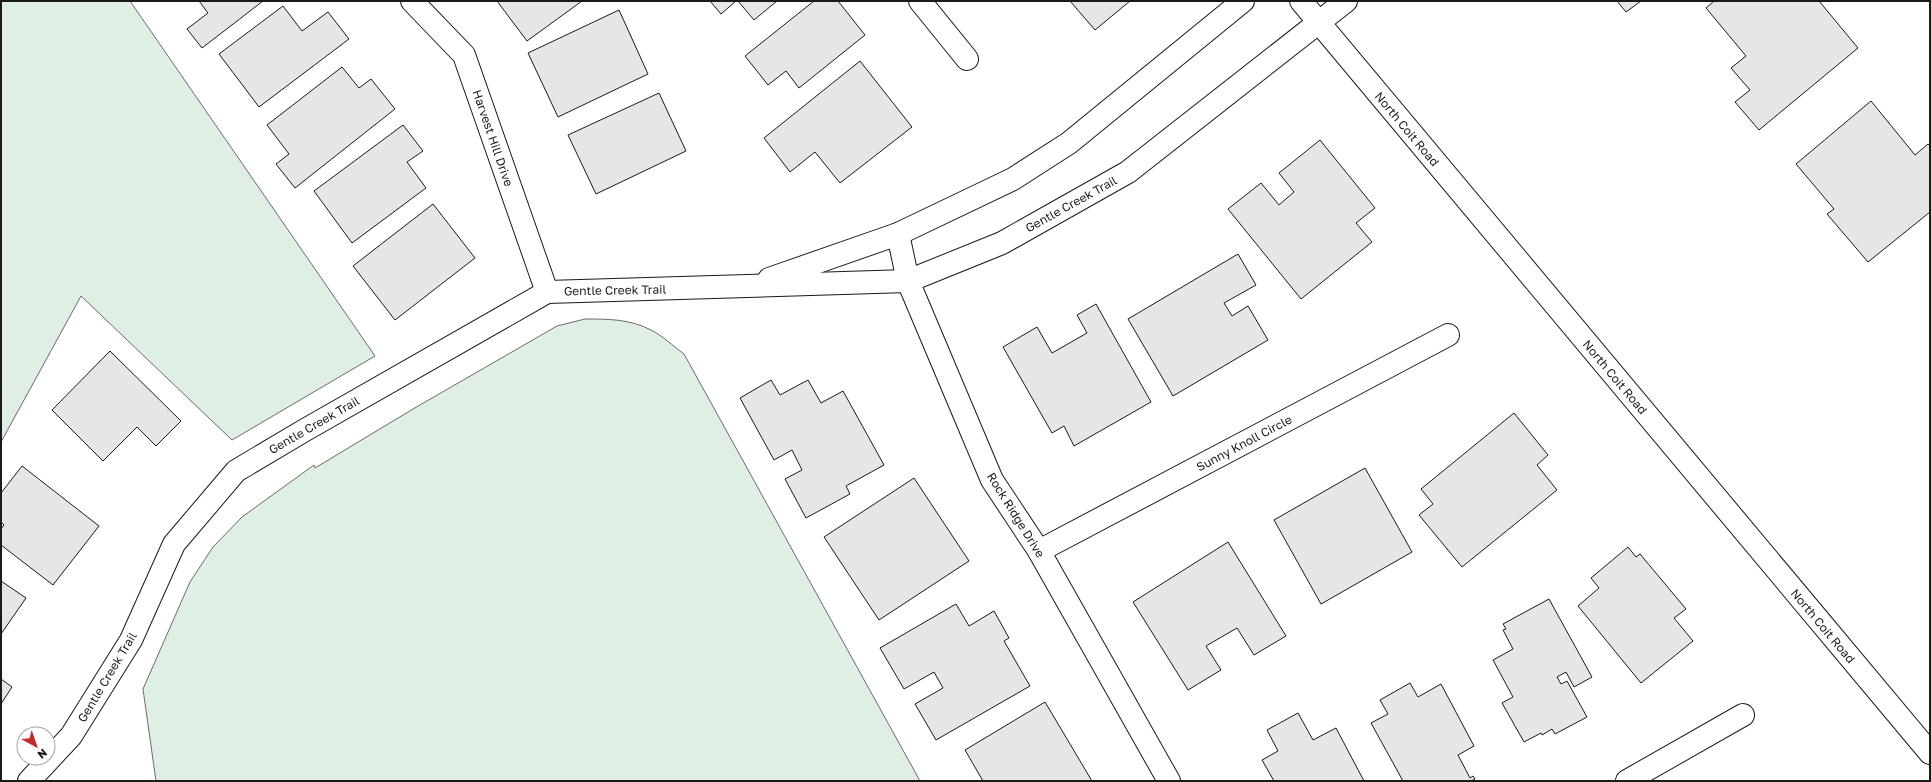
<svg xmlns="http://www.w3.org/2000/svg" width="1931" height="782" viewBox="0 0 1931 782" font-family="'Golos Text',sans-serif">
<style>
.green{fill:#e0efe3;stroke:#6a6a6a}
.building{fill:#e6e6e6;stroke:#1a1a1a}
.lines{fill:none;stroke-linecap:round;stroke-linejoin:round}
.street-casing{stroke:#1a1a1a;stroke-width:24}
.secondary-casing{stroke:#1a1a1a;stroke-width:24}
.street{stroke:#fff;stroke-width:22}
.secondary{stroke:#fff;stroke-width:22}
.labels{text-anchor:middle;dominant-baseline:central;stroke-width:3;stroke-linejoin:round;paint-order:stroke}
.street-label{font-size:12px;fill:#1a1a1a;stroke:#fff}
</style>
<rect width="100%" height="100%" fill="#fff"/>
<g class="green">
<path d="M1,1H130L375,356L232,440L81,296L1,442Z"/>
<path d="M585,319C608,319 630,319 651,330C663,336 673,346 684,354L920,781H156L143,689L190,582L213,547L242,517L314,465L315,468L413,409L557,326Z"/>
</g>
<g class="building">
<path d="M199,1H263L202,48L187,29L208,13Z"/>
<path d="M497,1H582L527,41Z"/>
<path d="M710,1H736L721,14Z"/>
<path d="M738,1H777L754,20Z"/>
<path d="M814,1H838L865,35L799,88L786,71L768,85L745,56Z"/>
<path d="M1070,1H1130L1095,30Z"/>
<path d="M1617,1H1641L1626,12Z"/>
<path d="M1714,1H1819L1858,48L1759,130L1735,102L1750,90L1731,68L1746,56L1706,8Z"/>
<path d="M283,6L302,31L328,12L349,39L259,107L219,54Z"/>
<path d="M619,10L648,74L558,117L528,53Z"/>
<path d="M860,61L912,127L840,183L815,152L790,172L764,138Z"/>
<path d="M342,67L359,88L371,79L395,109L295,188L276,164L289,154L267,125Z"/>
<path d="M659,93L686,151L596,194L568,135Z"/>
<path d="M1871,101L1915,155L1928,144L1930,146V212L1868,262L1827,214L1834,209L1796,164Z"/>
<path d="M403,125L423,151L407,162L426,188L352,243L314,191Z"/>
<path d="M1320,140L1375,208L1356,223L1372,242L1301,299L1228,209L1261,183L1279,205L1294,192L1279,173Z"/>
<path d="M433,204L475,258L395,320L353,266Z"/>
<path d="M1238,254L1256,285L1224,303L1232,316L1248,306L1268,340L1173,396L1128,319Z"/>
<path d="M1096,304L1151,402L1074,446L1064,426L1052,433L1003,347L1037,327L1052,353L1087,333L1077,315Z"/>
<path d="M110,351L181,421L156,446L137,427L103,461L52,410Z"/>
<path d="M771,380L780,395L808,380L821,403L843,391L884,465L846,486L850,494L806,518L785,479L802,470L792,450L774,460L740,398Z"/>
<path d="M1514,413L1548,455L1537,465L1557,490L1462,567L1419,515L1433,504L1421,489Z"/>
<path d="M22,466L99,526L53,585L1,545V529L4,525L1,522V493Z"/>
<path d="M1365,468L1412,552L1321,604L1274,520Z"/>
<path d="M914,478L969,561L879,620L824,537Z"/>
<path d="M1228,542L1286,636L1254,655L1237,628L1206,646L1221,670L1188,690L1133,602Z"/>
<path d="M1628,547L1636,557L1640,554L1686,609L1674,618L1693,641L1641,683L1578,606L1599,588L1591,578Z"/>
<path d="M1,581L26,598L1,634Z"/>
<path d="M1549,599L1592,677L1574,687L1566,672L1557,677L1561,684L1567,681L1587,717L1555,734L1552,729L1542,735L1541,733L1524,742L1502,703L1513,697L1493,660L1513,649L1503,630L1506,629L1503,624Z"/>
<path d="M956,604L969,626L994,611L1009,638L1004,641L1030,686L936,740L915,704L943,688L934,672L904,689L880,648Z"/>
<path d="M1,679L12,687L1,704Z"/>
<path d="M1410,683L1418,697L1441,684L1474,746L1458,755L1470,778L1473,776L1475,779L1471,781H1403L1371,723L1388,714L1380,700Z"/>
<path d="M1045,702L1092,781H983L965,750Z"/>
<path d="M1298,713L1313,740L1336,728L1364,781H1274L1262,760L1278,751L1267,730Z"/>
</g>
<g class="lines">
<defs>
<g id="street">
<path d="M412,1L464,55L547,292"/>
<path d="M920,1L967,59"/>
<path d="M898,234L908,281L992,480L1039,551L1169,781"/>
<path d="M769,279L898,234L1013,179L1069,143L1243,1"/>
<path d="M1039,551L1448,335"/>
<path d="M29,781L71,736L131,640L174,544L236,471L305,430L547,292L908,281L1002,243L1128,172L1346,1"/>
<path d="M1627,781L1743,715"/>
</g>
<path id="secondary" d="M1301,1L1930,753"/>
</defs>
<use href="#street" class="street-casing"/>
<use href="#secondary" class="secondary-casing"/>
<use href="#street" class="street"/>
<use href="#secondary" class="secondary"/>
</g>
<g class="labels">
<g class="street-label">
<text transform="translate(1407 129) rotate(50)">North Coit Road</text>
<text transform="translate(493 138) rotate(71)">Harvest Hill Drive</text>
<text transform="translate(1071 204) rotate(-29)">Gentle Creek Trail</text>
<text transform="translate(615 290) rotate(-1)">Gentle Creek Trail</text>
<text transform="translate(1615 377) rotate(50)">North Coit Road</text>
<text transform="translate(314 425) rotate(-30)">Gentle Creek Trail</text>
<text transform="translate(1244 443) rotate(-28)">Sunny Knoll Circle</text>
<text transform="translate(1016 515) rotate(58)">Rock Ridge Drive</text>
<text transform="translate(1823 626) rotate(50)">North Coit Road</text>
<text transform="translate(107 677) rotate(-59)">Gentle Creek Trail</text>
</g>
</g>
<rect width="1931" height="782" fill="none" stroke="#1a1a1a" stroke-width="4"/>
<g transform="translate(36 746) rotate(140)"><circle r="19" fill="#ffffff" stroke="#a3a3a3"/>
<path d="M0-3L7 15L0 10L-7 15Z" fill="#c62828"/>
<text y="-6" font-size="11" font-weight="bold" text-anchor="middle" fill="#1a1a1a">N</text>
</g>
</svg>
